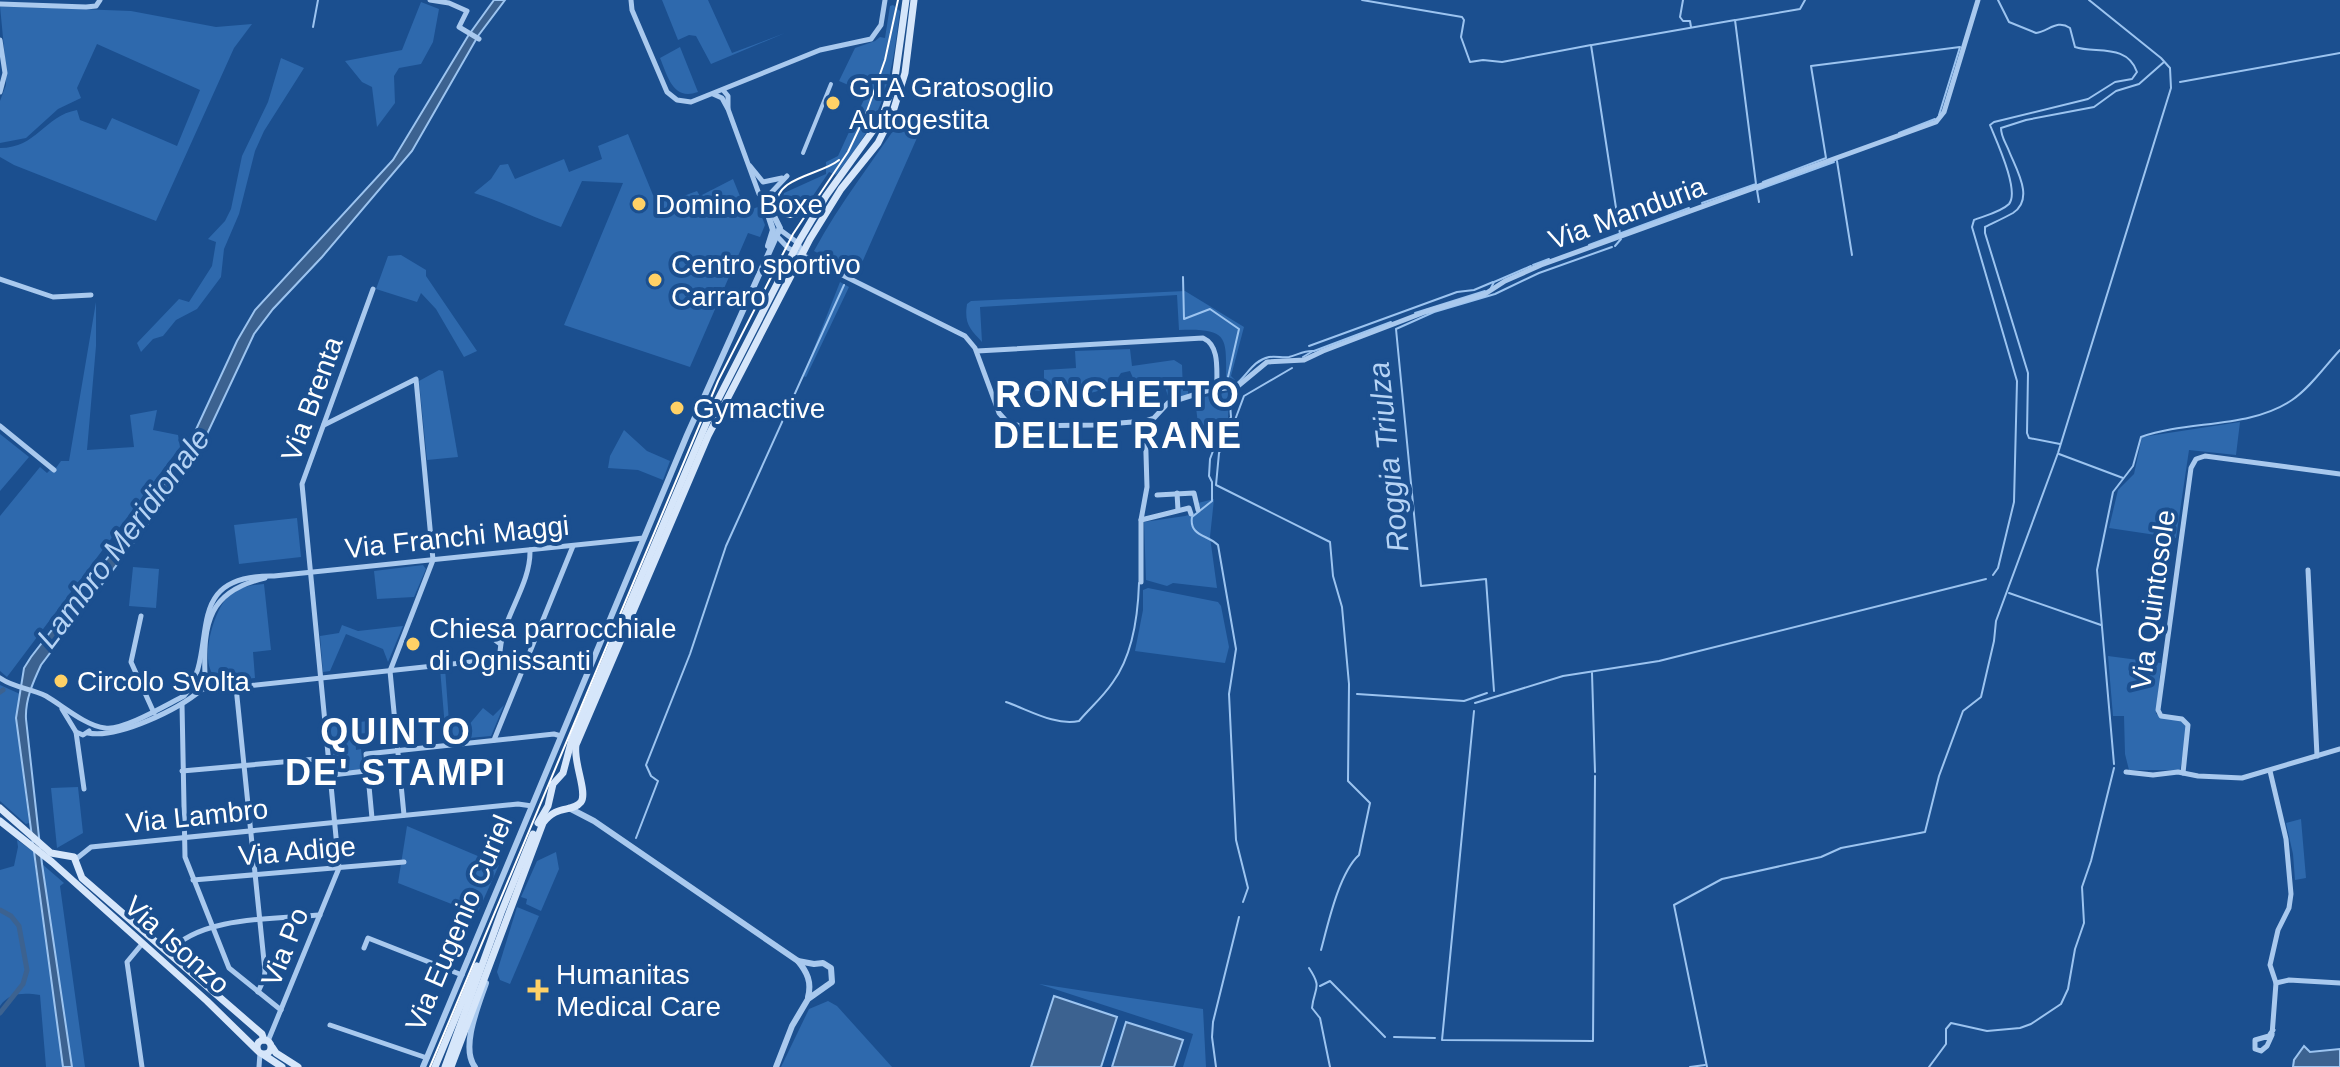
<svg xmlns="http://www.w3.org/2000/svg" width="2340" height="1067" viewBox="0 0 2340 1067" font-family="Arial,sans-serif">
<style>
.green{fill:#2e69ad}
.water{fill:#3c6290;stroke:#9cc4f0;stroke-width:2}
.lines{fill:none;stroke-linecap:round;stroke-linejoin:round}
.stream{stroke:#9cc4f0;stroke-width:2}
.canal{stroke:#3c6290;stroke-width:5}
.pedestrian{stroke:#a9c9ee;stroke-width:4}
.minor{stroke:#a9c9ee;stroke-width:5}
.tertiary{stroke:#a9c9ee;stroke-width:6}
.secondary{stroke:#d6e6fa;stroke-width:7}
.tram{stroke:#fff;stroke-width:2}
.poi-dot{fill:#ffd166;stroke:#1b4f8f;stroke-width:3}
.labels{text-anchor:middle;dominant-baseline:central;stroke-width:8;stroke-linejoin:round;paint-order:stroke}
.poi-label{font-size:28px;fill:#fff;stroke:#1b4f8f;text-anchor:start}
.street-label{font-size:28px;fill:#fff;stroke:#1b4f8f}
.water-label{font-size:30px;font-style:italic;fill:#b5d3f5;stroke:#1b4f8f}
.district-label{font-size:36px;font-weight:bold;letter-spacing:2px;fill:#fff;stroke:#1b4f8f}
</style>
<rect width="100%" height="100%" fill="#1b4f8f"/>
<g class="green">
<path d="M662,0H708L732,53L785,33L711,64L696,36L689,35L678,40Z"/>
<path d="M421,2L439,9L433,42L421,64L399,68L394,76L395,103L377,127L372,87L362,82L345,61L402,50Z"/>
<path d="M893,5L900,11C890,88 885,114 836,175L829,172L802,212L789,214L781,205L784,193L826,174V162L838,156L867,93L839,81L855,48L875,41L880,37L885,38L890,6Z"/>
<path d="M0,6L131,11L216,27L252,24L234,48L156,221L14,165L0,157V148C37,148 44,116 77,110L80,120L106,130L112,118L177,146L200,90L97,44L77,88L81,98L58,109L26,138L0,143V101L6,85V69Z"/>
<path d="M680,47L698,92C673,101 668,77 660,58Z"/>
<path d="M281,58L304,68L264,131L255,151L239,214L224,249L221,277L197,309L176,320L163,336L153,339L141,352L137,343L179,299L189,302L212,266L216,242L208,239L225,221L231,209L242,156L268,102Z"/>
<path d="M905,113L924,122L857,274L814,251C840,202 875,159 905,113Z"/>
<path d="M628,134L653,195L670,201L697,191L700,196L733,179L746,211L758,207L765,225L760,237L748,233L690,367L564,325L623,183L582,181L561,227C531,217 504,202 474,193L491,179L500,165L508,164L515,179L564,159L569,172L602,159L598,146Z"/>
<path d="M401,255L426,270V276L477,351L464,357L436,309L421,293L417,302L376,289L388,256Z"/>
<path d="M840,282L849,287L806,377L803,376Z"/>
<path d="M1185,291L1244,327L1231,376L1235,380L1226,384C1226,338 1231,328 1179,330L1177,295L980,307L982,342C970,329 964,324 967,304L971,301Z"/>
<path d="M96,302V346L87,450L134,447L130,415L157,410L153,430L178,435L180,447L7,677L0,671V516L40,467L47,473L50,470L53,472L61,461H69Z"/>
<path d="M1130,349L1132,366L1174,360L1182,365L1183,391H1188V395L1178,398V394L1168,396L1163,381L1136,385L1130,371L1121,373C1103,404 1059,392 1030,390L1024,406L1020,404L1026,387L1044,386V370L1076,368L1075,351Z"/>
<path d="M439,370L443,371L458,457L427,460L419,381Z"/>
<path d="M1229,392L1228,421L1216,436L1198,424L1195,399Z"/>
<path d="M2240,422L2236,455L2189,450L2176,538L2109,528L2118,490L2134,474L2142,437Z"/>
<path d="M624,430L647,451L670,461L663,480L638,470L608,468L610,456Z"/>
<path d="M0,434L29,457L0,491Z"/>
<path d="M1214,499L1210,537L1217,588L1173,583L1167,586L1146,580L1144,522L1185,516L1202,511L1198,503Z"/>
<path d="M297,518L301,557L239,564L234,525Z"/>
<path d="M423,565L426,569L414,597L377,599L374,571Z"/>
<path d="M133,567L159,569L156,608L129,606Z"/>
<path d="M264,584L271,650L253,652L255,678C244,679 227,684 217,678C197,666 214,608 229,596C239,587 251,585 264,584Z"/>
<path d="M1148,588L1218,602L1221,606L1229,647L1225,663L1135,651L1143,610V590Z"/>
<path d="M342,625L358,631L403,626L388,662L383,649L346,634L330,671L323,672L320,636L339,633Z"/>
<path d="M2108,656L2161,663L2156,714L2177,719L2188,725L2180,770H2129L2125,754L2124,716H2113Z"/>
<path d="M440,668H445L449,722L453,725L468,726L483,708L493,716L504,705L491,736L446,740Z"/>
<path d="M0,685L20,694L16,718L29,823L26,824L0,801Z"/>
<path d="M378,720L379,732L355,734L356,750L361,749L363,769L335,772L330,725Z"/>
<path d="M78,787L83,833L57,848L51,788Z"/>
<path d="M2301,819L2306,878L2295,880L2293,854L2286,823Z"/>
<path d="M407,826L499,865L477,914L398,883Z"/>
<path d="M17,840L33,851L63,1067H46L40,995C24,993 10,992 0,1006V870L14,866L18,847Z"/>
<path d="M556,852L559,869L541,911L526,904L527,899L521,897L537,861Z"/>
<path d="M42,864L64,883L60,886L85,1067H72Z"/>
<path d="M517,907L539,916L510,984L500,980L497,972Z"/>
<path d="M1039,984L1203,1009L1206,1067H1183L1193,1034Z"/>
<path d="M828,1001L837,1006L892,1067H781L809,1009Z"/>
</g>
<g class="water">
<path d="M494,0H505L478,36L412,151L322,257L273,309L254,334L193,464L41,665C33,682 25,700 26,719L42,864L72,1067H63L16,718L24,668L31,657L174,472L187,449L237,341L255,310L393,160L468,36Z"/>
<path d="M1054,996L1117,1017L1101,1067H1031Z"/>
<path d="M1126,1022L1183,1040L1174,1067H1112Z"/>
<path d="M2304,1046L2310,1052L2340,1049V1067H2293L2294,1060Z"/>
</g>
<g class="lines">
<g class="stream">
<path d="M1362,0L1462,17L1464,20L1461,37L1470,62L1483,60L1502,62L1591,45L1620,234"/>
<path d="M1683,0L1680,17L1683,21H1690L1691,27"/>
<path d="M1736,20L1800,9L1805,0"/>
<path d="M313,27L318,0"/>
<path d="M1592,45L1735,20L1756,184L1702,203"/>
<path d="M2180,82L2340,53"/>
<path d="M1899,133L1935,119"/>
<path d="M1837,161L1852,255"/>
<path d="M1763,182L1826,158L1811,66L1960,47L1939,115"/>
<path d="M1759,202L1757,190L1834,162"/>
<path d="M1589,245L1689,208"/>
<path d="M1615,246L1621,239"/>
<path d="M1533,265L1549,259"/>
<path d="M1183,277L1184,319L1210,309L1239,329L1228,377L1231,417L1216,443L1210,459L1209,476L1212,482V501L1192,517C1189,536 1208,535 1218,545L1236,649L1229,694L1236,840L1248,888L1243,902"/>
<path d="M1491,288L1494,282L1531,266"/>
<path d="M1415,313L1485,291"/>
<path d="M1309,346L1457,292L1474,290L1493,282"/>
<path d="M1303,357L1313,351"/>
<path d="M1292,368L1244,396L1232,428L1219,453L1216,485L1330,542L1333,576L1342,607L1349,684L1348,781L1370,803L1359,855C1339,873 1328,924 1321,950"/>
<path d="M1235,385C1248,375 1252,361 1269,357C1276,356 1283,358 1289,357C1298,355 1304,350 1314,351L1391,322"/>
<path d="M2060,444L2029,438L2027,433L2028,373L1985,233V227C1995,222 2004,218 2013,213C2035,199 2016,169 2009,151C2006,143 2001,137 2001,128L2026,120L2094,107L2116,91L2139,84L2164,62"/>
<path d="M2059,454L2123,478"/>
<path d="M1993,575L1998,568L2014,502L2017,381L1972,227L1974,220C1984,216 2001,212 2009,204C2020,191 1996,140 1990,125L1994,122L2088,99L2115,82L2132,79L2137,72C2127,43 2095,54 2075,47L2070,28C2057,19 2049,31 2036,33L2009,22L1998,0"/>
<path d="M2009,593L2101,625"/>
<path d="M1592,673L1595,772"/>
<path d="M1494,691L1486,579L1421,586L1396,329L1434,312L1495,294L1539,273L1612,247"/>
<path d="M1357,694L1464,701L1487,693"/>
<path d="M1006,702C1029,710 1055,726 1079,721C1090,708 1103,697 1113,682C1132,656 1138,615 1139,583"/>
<path d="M1475,703L1563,676L1659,661L1986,579"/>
<path d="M1474,711L1442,1040L1593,1041L1595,776"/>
<path d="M2114,764L2097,570L2113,492L2133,466L2141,437C2188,420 2249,429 2292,400C2310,388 2325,366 2340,350"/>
<path d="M636,838L658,781L651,776L646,765L690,654L726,546L844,285"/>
<path d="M1309,968C1323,989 1314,987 1312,1008L1320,1018L1330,1067"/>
<path d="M1320,986L1330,981L1385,1037"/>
<path d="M1394,1037L1435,1038"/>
<path d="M1216,1067L1212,1037L1213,1022L1239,917"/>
<path d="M1690,1067L1705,1065"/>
<path d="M1707,1067L1674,905L1722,879L1821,857L1841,848L1925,832L1939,776L1963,711L1981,697L1994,641L1996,621L2058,453L2171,88L2170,68L2161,58L2089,0"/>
<path d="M1929,1067L1946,1044V1029L1951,1023L1987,1031L2020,1028L2031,1024L2061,1004L2068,989L2075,949L2084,923L2082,887L2091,861L2114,768"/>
</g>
<g class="canal">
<path d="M0,692L3,690"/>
<path d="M0,910L11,916L19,926L27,970L23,984L0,1013"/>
</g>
<path class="pedestrian" d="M803,153L831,84"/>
<g class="minor">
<path d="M430,0L449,3L467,11L459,27L479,39"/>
<path d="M631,0L632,10L667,92L677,100L691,102L820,50L871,39L881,25L885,0"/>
<path d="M0,4L86,7L96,6L100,0"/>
<path d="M0,40L5,73L0,92"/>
<path d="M723,90L728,96V108"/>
<path d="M713,94L722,98L728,109L759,194L769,195L787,176"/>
<path d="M750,166L763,182L782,178"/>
<path d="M779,229L798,243L802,253"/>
<path d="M775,234L788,248L965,336L975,348L999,413L1008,423L1021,426L1095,425L1145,421L1154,418L1168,403L1206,391L1238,386L1267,362L1304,360L1323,351L1425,312L1485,294L1505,281L1541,265L1936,122L1944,112L1978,0"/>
<path d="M0,279L53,297L91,295"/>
<path d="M977,351L1203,338C1221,346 1216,373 1217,390"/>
<path d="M324,425L416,379L433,560L390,671L404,815"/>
<path d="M0,426L54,470"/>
<path d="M1177,493L1178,510"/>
<path d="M1157,495L1194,493L1198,510"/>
<path d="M1141,520L1189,508L1191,514"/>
<path d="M2308,570L2317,756"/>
<path d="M1141,582V520L1147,487L1145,421"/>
<path d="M141,616L131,662L154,713"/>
<path d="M499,643L491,637L490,632L493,629L503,634"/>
<path d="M500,659C498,621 531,588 530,550"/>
<path d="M203,675L210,681L205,689"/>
<path d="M205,675C203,622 209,591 265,578"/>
<path d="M0,678C14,688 31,688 46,696C63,706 86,726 105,728C123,731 166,705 184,696C222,651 177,574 274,576L644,538"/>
<path d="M210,678L229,687"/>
<path d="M194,683L197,688L209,690L527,656"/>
<path d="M236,687L265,971L264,979L258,992"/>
<path d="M182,704L185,857L229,968L281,1010"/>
<path d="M62,709L76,732L83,735L89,731"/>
<path d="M76,732L84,789"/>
<path d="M88,733C118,739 179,709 201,690"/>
<path d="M494,740L573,546"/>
<path d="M182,771L328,758"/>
<path d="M2270,771L2286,839L2291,894L2289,908L2278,930L2270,965L2276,983L2272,1035L2267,1046L2261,1051L2255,1049V1040L2269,1036L2273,1030"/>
<path d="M2126,772L2153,775L2178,772L2198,776L2242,778L2340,749"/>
<path d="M2183,773L2188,725L2182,719L2161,716L2158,710L2191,468L2196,459L2205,456L2340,474"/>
<path d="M332,775L366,771"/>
<path d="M372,818L366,754L554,734L561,736"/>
<path d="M76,859L91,847L518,804L532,806"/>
<path d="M193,880L404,862"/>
<path d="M142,944L127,962L142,1067"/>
<path d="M364,948L368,938L462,975"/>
<path d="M168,953C199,916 274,919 320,915"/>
<path d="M2276,983L2289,980L2340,983"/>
<path d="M330,1025L427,1058"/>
<path d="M268,1041L339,868L302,484L373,289"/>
<path d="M259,1067L260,1053"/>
</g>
<g class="tertiary">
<path d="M762,196L773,230L768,246"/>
<path d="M569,808L594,821L798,961L814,964L823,963L831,968L832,982L808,999L792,1026L776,1067"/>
<path d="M798,961C807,972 812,982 808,997"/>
<path d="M423,1067L687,435L780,228L770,208L769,195"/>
<path d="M475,1067C460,1048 479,1004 486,983"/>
</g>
<g class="secondary">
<path d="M0,808L51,853L74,857L82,878L262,1034L264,1040"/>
<path d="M0,821L52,862L207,1001L257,1050"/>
<path d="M538,823L548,806L553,784L563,773L572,739L709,417L798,243L826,196L882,118L895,78L906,0"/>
<circle cx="264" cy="1047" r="7"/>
<path d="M272,1047L276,1053L298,1067"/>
<path d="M264,1055L282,1067"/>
<path d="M435,1067L477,966"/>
<path d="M445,1067L501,913L533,834"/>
<path d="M451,1067L543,823C557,804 572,813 581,802C588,792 573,763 576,745L708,436L810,239L841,189L878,143L892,115L905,73L914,0"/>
</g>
<g class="tram">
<path d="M808,207L796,217H787L777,206C774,177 821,175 839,160"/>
<path d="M430,1067L718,381L793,234L848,152L866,114L885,60L898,0"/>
</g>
</g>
<g class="poi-dot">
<circle cx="833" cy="103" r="8"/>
<circle cx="639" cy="204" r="8"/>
<circle cx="655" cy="280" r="8"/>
<circle cx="677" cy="408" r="8"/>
<circle cx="413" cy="644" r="8"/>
<circle cx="61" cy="681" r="8"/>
<path d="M534 978h8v8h8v8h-8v8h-8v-8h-8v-8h8z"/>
</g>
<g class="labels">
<g class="poi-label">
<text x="849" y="87">GTA Gratosoglio<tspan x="849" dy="32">Autogestita</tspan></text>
<text x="655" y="204">Domino Boxe</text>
<text x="671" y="264">Centro sportivo<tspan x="671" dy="32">Carraro</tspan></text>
<text x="693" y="408">Gymactive</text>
<text x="429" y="628">Chiesa parrocchiale<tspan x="429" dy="32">di Ognissanti</tspan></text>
<text x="77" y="681">Circolo Svolta</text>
<text x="556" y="974">Humanitas<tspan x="556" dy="32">Medical Care</tspan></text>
</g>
<g class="street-label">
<text transform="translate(1627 213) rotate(-20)">Via Manduria</text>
<text transform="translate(312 399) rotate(-70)">Via Brenta</text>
<text transform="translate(457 537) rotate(-6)">Via Franchi Maggi</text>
<text transform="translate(2153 600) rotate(-82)">Via Quintosole</text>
<text transform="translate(197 816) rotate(-6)">Via Lambro</text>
<text transform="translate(297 851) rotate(-5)">Via Adige</text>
<text transform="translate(459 923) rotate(-67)">Via Eugenio Curiel</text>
<text transform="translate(177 945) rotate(42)">Via Isonzo</text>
<text transform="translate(285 947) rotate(-68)">Via Po</text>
</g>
<g class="water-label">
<text transform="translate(1388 457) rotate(-96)">Roggia Triulza</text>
<text transform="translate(123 538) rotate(-53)">Lambro Meridionale</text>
</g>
<g class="district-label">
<text x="1118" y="394">RONCHETTO<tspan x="1118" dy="41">DELLE RANE</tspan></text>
<text x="396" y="731">QUINTO<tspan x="396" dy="41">DE' STAMPI</tspan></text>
</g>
</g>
</svg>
